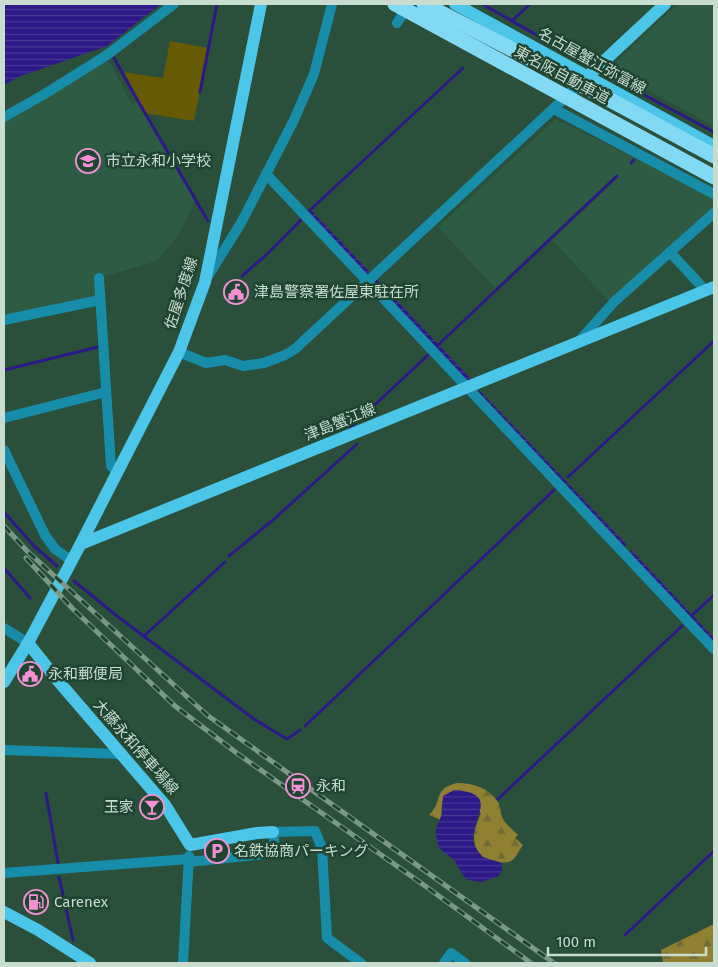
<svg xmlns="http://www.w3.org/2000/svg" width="718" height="967" viewBox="0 0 718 967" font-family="'Fira Sans','Noto Sans JP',sans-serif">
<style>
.built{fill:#2d5b44}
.forest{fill:url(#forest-firs)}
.green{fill:#675a05}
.water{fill:url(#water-rules)}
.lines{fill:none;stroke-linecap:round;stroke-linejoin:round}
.stream{stroke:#2c1887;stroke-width:3}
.minor{stroke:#188da9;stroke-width:10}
.major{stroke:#4cc6e8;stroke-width:12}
.rail-casing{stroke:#7c9888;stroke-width:5}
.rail{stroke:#1f4532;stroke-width:3;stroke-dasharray:9;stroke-linecap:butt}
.highway-bridge{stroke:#82d9f4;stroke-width:15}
.labels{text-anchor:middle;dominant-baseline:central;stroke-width:5;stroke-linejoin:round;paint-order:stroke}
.street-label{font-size:15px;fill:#c8dcd0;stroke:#1f4532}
.poi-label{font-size:15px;fill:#c8dcd0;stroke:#1f4532;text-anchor:start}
</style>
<defs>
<pattern id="forest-firs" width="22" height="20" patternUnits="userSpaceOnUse" patternTransform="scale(1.25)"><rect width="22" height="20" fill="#8f8131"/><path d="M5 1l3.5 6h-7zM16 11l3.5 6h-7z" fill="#726b36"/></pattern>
<pattern id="water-rules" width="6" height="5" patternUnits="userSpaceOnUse" patternTransform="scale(1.25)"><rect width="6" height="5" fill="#2c1887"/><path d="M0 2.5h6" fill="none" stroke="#493997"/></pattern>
</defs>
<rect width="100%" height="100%" fill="#2a503c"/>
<g class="built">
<path d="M678,4H714V126L608,69Z"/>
<path d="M105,61L110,63L132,105L138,101L195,200L180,233L157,261L95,279L98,294L95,298L4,317V122L45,99Z"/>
<path d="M556,119L714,198V208L677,243L664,250L610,302L552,240L618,178L616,175L495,288L438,227Z"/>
</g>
<g class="forest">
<path d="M457,783C473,783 489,788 498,802C501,807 500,812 502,817C505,824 513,830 518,835L515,838L523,845C519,850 516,858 511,861C505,864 489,862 483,858C480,855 476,849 475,844C472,834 477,823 481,813L442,801L441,820L429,815C444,801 432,789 457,783Z"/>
<path d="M714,924V963H663L661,950Z"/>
</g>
<path class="green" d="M170,41L208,48L194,121L144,113L122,72L163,78Z"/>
<g class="water">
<path d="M4,4H161L107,46L21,76L4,85Z"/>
<path d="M310,209L472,380L468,381L307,212Z"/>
<path d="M479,390L627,545L624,546L477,391Z"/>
<path d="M631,550L714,638V643L629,553Z"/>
<path d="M454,790C503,793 469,820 474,844C475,849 480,853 483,857L499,862L502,864V870L499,876L481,882L468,880L462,874L455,861L439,848L436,836V829L442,814L443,796Z"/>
</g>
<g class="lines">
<g class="stream">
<path d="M482,4L583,61"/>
<path d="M513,20L530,4"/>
<path d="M114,58L138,101L208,221"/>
<path d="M616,80L714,132"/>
<path d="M200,92L217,4"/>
<path d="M631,163L634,160"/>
<path d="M308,212L463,68"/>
<path d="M242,276L266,255L301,220"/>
<path d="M437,346L617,176"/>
<path d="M4,370L98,347"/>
<path d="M350,428L428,355"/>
<path d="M568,477L714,341"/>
<path d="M4,512L34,546L57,566"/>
<path d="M229,556L273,520L357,444"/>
<path d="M4,568L30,598"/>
<path d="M74,581L117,616L254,719L287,739L300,730"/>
<path d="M691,616L714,595"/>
<path d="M144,636L225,562"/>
<path d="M305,726L554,490"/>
<path d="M46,793L58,863"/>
<path d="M498,799L682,626"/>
<path d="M59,877L73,940"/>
<path d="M625,935L714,851"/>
</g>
<g class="minor">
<path d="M397,23L409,5"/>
<path d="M554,109L714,194"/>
<path d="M4,117L43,95L107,55L174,4"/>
<path d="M266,174L714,649"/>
<path d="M670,252L705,290"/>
<path d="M208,276L241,223L294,120L314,74L332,4"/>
<path d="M99,278L111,466L118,472"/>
<path d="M4,320L100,300"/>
<path d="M579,341L615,301L714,213"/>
<path d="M179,352L206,363L225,360L243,366L264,363L285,355L295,349L583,81"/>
<path d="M4,418L106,392"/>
<path d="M4,450L45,535L55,549L72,561"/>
<path d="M4,628L28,643"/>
<path d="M4,750L121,754"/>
<path d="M188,862L276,853L273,832L315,831L322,848L327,938L361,963"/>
<path d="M4,873L189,859"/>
<path d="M183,963L189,856"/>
<path d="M444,963L451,953L465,963"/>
</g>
<g class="major">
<path d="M455,4L714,146"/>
<path d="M587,77L665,4"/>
<path d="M81,544L714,287"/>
<path d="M28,643L59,682L165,805L190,845L257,833L273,832"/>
<path d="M4,682L28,643L78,549L179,352L205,282L261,4"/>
<path d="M4,912L38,930L90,963"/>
</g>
<defs>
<g id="rail">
<path d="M4,526L27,551L207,715L554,963"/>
<path d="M26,558L73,609L175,706L238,754L421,883L531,963"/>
</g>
</defs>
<use href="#rail" class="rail-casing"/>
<use href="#rail" class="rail"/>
<g class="highway-bridge">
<path d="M395,4L714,177"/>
<path d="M424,4L601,95L714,156"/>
</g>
</g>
<defs>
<symbol id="school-ring" viewBox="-11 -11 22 22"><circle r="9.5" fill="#1f4532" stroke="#f491d4" stroke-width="1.5"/><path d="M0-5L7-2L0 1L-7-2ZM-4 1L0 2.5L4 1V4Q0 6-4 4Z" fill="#f491d4"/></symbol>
<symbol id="civic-ring" viewBox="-11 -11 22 22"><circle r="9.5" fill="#1f4532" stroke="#f491d4" stroke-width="1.5"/><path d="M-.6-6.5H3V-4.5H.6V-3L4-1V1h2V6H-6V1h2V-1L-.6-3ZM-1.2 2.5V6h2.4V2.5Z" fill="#f491d4"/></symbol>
<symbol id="station-ring" viewBox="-11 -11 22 22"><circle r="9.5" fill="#1f4532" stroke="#f491d4" stroke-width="1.5"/><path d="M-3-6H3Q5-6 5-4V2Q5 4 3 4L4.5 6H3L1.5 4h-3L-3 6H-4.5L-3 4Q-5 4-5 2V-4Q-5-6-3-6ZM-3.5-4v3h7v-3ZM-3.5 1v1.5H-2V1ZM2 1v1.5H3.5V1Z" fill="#f491d4"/></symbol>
<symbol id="bar-ring" viewBox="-11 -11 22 22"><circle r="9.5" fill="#1f4532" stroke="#f491d4" stroke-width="1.5"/><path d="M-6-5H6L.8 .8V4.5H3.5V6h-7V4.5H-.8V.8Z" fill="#f491d4"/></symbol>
<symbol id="parking-ring" viewBox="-11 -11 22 22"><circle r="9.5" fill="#1f4532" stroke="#f491d4" stroke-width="1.5"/><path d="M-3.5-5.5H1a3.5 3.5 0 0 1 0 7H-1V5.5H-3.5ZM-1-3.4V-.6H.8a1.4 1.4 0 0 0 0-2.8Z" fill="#f491d4"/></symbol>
<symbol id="fuel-ring" viewBox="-11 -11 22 22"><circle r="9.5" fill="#1f4532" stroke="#f491d4" stroke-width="1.5"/><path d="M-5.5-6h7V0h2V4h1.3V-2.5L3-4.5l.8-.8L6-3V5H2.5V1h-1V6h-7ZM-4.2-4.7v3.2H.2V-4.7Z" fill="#f491d4"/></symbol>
</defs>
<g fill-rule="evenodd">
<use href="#school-ring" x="74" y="147" width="28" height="28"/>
<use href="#civic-ring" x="222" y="278" width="28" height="28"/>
<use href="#civic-ring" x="16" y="660" width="28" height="28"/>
<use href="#station-ring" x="284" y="772" width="28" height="28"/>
<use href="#bar-ring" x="138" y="793" width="28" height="28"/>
<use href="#parking-ring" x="203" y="837" width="28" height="28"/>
<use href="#fuel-ring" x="22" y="888" width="28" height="28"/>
</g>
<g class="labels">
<g class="street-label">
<text transform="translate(592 61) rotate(29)">名古屋蟹江弥富線</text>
<text transform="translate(562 75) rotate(28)">東名阪自動車道</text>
<text transform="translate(181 293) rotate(-72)">佐屋多度線</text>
<text transform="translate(340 422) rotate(-22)">津島蟹江線</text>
<text transform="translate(136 747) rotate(49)">大藤永和停車場線</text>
</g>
<g class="poi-label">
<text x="106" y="161">市立永和小学校</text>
<text x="254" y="292">津島警察署佐屋東駐在所</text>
<text x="48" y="674">永和郵便局</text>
<text x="316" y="786">永和</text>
<text x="134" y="807" text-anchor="end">玉家</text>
<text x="234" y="851">名鉄協商パーキング</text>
<text x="54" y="902">Carenex</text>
</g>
</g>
<rect width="718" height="967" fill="none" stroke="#c8dcd0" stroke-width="10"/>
<path d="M548 947v8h158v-8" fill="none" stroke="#c8dcd0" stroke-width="2.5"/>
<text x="556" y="947" font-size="15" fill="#c8dcd0" stroke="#1f4532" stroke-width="4" paint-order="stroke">100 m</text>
</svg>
